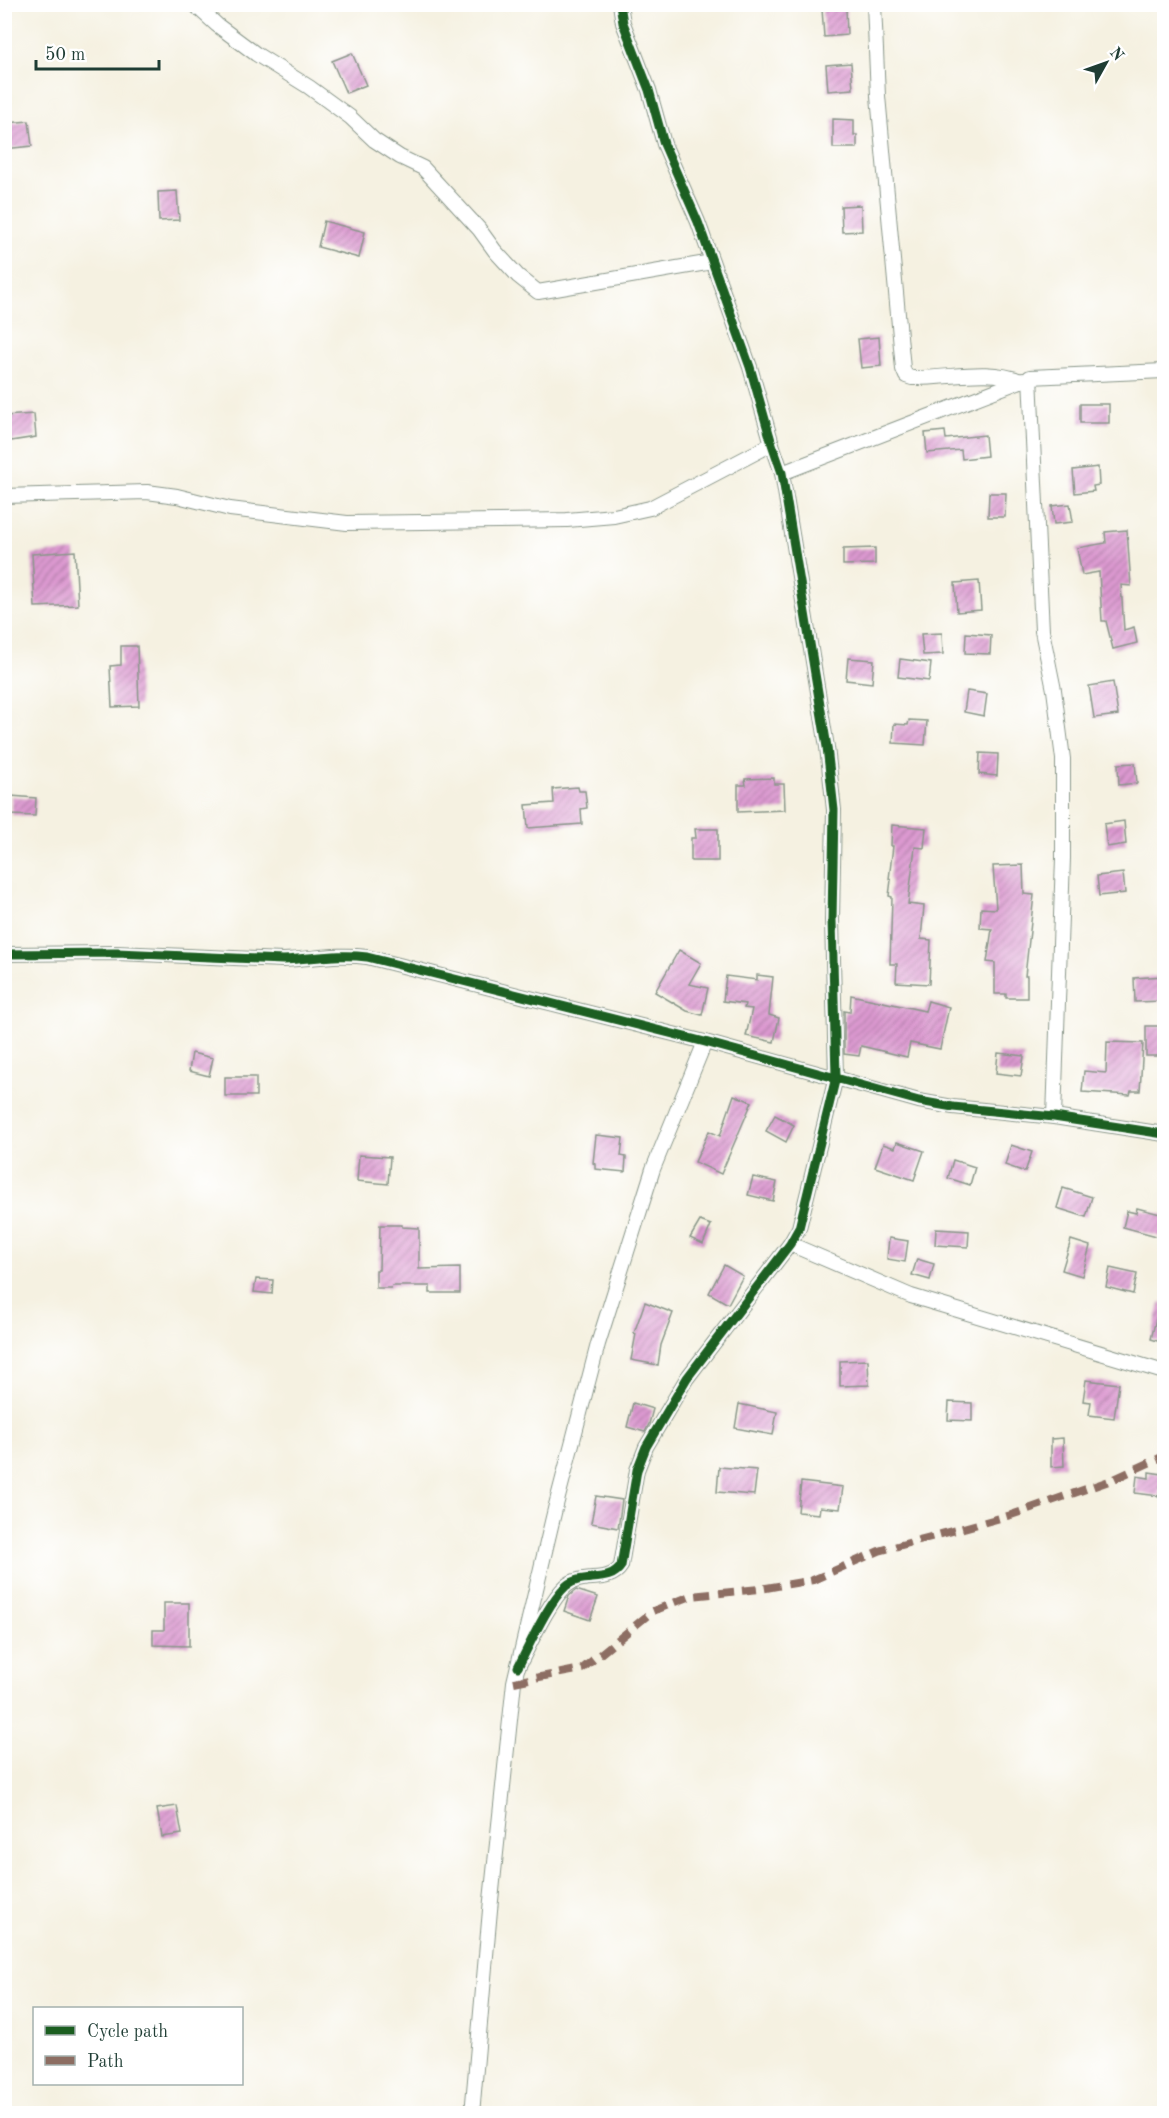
<svg xmlns="http://www.w3.org/2000/svg" width="1169" height="2118" viewBox="0 0 1169 2118" font-family="'Old Standard TT',serif">
<style>
.building{fill:url(#building-hatch)}
.lines{fill:none;stroke-linecap:round;stroke-linejoin:round}
.street-casing{stroke:#8a978a;stroke-width:16}
.street{stroke:#fff;stroke-width:14}
.quiet{stroke:#8d6e63;stroke-width:8;stroke-dasharray:15 8;stroke-linecap:butt}
.cycleway-casing{stroke:#fff;stroke-width:13}
.cycleway{stroke:#1b5e20;stroke-width:9}
</style>
<defs>
<pattern id="building-hatch" width="6" height="6" patternUnits="userSpaceOnUse" patternTransform="scale(1.5)"><rect width="6" height="6" fill="#dc99d0"/><path d="M-1 1l2-2M0 6l6-6M5 7l2-2" fill="none" stroke="#b27eaa"/></pattern>
</defs>
<rect width="100%" height="100%" fill="#fff"/>
<filter id="ink" filterUnits="userSpaceOnUse"><feTurbulence type="fractalNoise" baseFrequency=".0167" numOctaves="2"/><feDisplacementMap in="SourceGraphic" scale="12" xChannelSelector="R" yChannelSelector="G"/><feConvolveMatrix kernelMatrix="1 2 1 2 8 2 1 2 1" color-interpolation-filters="sRGB"/></filter>
<filter id="wash" filterUnits="userSpaceOnUse"><feTurbulence type="fractalNoise" baseFrequency=".008" numOctaves="4" result="noise"/><feDisplacementMap in="SourceGraphic" scale="24" xChannelSelector="R" yChannelSelector="G"/><feGaussianBlur stdDeviation="1.35" result="paint"/><feColorMatrix in="noise" values="0 0 0 0 0 0 0 0 0 0 0 0 0 0 0 0 0 1.4 0 .05"/><feComposite in="paint" operator="in"/></filter>
<g filter="url(#wash)">
<rect width="100%" height="100%" fill="#f5f1e1"/>
<g id="blocks">
<g class="building">
<path d="M846,8L847,35L824,37L822,9Z"/>
<path d="M352,53L366,85L346,93L332,61Z"/>
<path d="M851,63L853,89L828,91L826,65Z"/>
<path d="M833,119L854,120V135H857V148H833Z"/>
<path d="M29,121L32,146L4,149V133H8L7,123Z"/>
<path d="M177,191L179,220L159,221L158,192Z"/>
<path d="M861,205L862,231L842,232L841,206Z"/>
<path d="M324,221L365,232L359,258L318,247Z"/>
<path d="M879,337L881,366L861,368L858,339Z"/>
<rect x="1080" y="404" width="29" height="19"/>
<path d="M34,414L36,437L4,442V416Z"/>
<path d="M945,431L946,439L985,435L987,456L962,459L961,450L927,453L925,433Z"/>
<path d="M1098,467L1099,485L1093,486L1094,491L1075,493L1073,470Z"/>
<path d="M989,493H1006L1005,517H988Z"/>
<path d="M1070,504L1073,522L1054,524L1052,506Z"/>
<path d="M1127,530L1131,586L1121,585L1124,630L1134,627L1137,643L1113,649L1106,621H1102L1099,572L1082,575L1077,548L1106,543L1105,532Z"/>
<path d="M875,548V564L843,565V549Z"/>
<path d="M75,551L78,605L35,607L32,554Z"/>
<path d="M979,581L981,610L957,612L955,583Z"/>
<path d="M942,633L943,654L923,655L921,634Z"/>
<path d="M966,633L991,635L990,654L965,653Z"/>
<path d="M121,646H137L139,706L112,707L110,666L121,665Z"/>
<path d="M848,658L874,660L872,683L846,680Z"/>
<path d="M900,659L931,663L929,681L898,677Z"/>
<path d="M1113,682L1118,715L1094,718L1089,686Z"/>
<path d="M967,691L987,694L984,716L964,712Z"/>
<path d="M909,720L927,721L925,745L893,743L894,724L908,725Z"/>
<path d="M980,753L998,754L997,776L979,774Z"/>
<path d="M1135,763L1137,783L1119,785L1118,764Z"/>
<path d="M774,778V784H784L785,810L738,812V785H746L745,779Z"/>
<path d="M578,787L579,791H585L587,808L581,809L582,824L528,828L526,805L554,803L553,789Z"/>
<path d="M11,796L36,798L35,816L11,815Z"/>
<path d="M1124,821L1126,844L1107,847L1104,824Z"/>
<path d="M892,825L926,828L924,848L915,847L908,904L924,906L921,939L931,940L929,984L896,982L897,964H890L892,897L889,896L891,880L889,879L893,846H891Z"/>
<path d="M695,829H718V861H691V838H696Z"/>
<path d="M1023,865L1024,894L1034,895L1025,976H1027V998H1006V994H995V963L987,962L992,929L980,928L981,908L996,909L993,866Z"/>
<path d="M1123,873L1125,893L1099,896L1097,876Z"/>
<path d="M679,950L701,963L689,984L708,988L702,1015L687,1011L655,992Z"/>
<path d="M757,975L773,977L769,1015L779,1018L774,1042L746,1036L752,1009L744,1008L745,1004L723,1001L726,976L757,980Z"/>
<path d="M1164,976V1001L1135,1002L1134,978Z"/>
<path d="M851,995L925,1011L928,1001L949,1007L940,1049L910,1043L907,1057L861,1046L859,1056L844,1054V1011L850,1012Z"/>
<rect x="1146" y="1026" width="18" height="30"/>
<path d="M1107,1042L1143,1043L1140,1091H1131L1130,1095L1082,1092L1084,1071L1106,1073Z"/>
<path d="M192,1053L213,1058L209,1076L189,1071Z"/>
<path d="M998,1053L1024,1056L1021,1076L996,1073Z"/>
<rect x="225" y="1077" width="31" height="19"/>
<path d="M734,1095L752,1102L721,1174L695,1162L709,1131L720,1136Z"/>
<path d="M775,1115L794,1125L786,1142L766,1131Z"/>
<path d="M596,1135L623,1138L621,1156L626,1157L625,1172L595,1169V1164L593,1163Z"/>
<path d="M897,1142L924,1151L914,1180L875,1167L883,1144L895,1148Z"/>
<path d="M1011,1145L1032,1152L1025,1172L1005,1165Z"/>
<path d="M359,1155L390,1157L388,1184L357,1181Z"/>
<path d="M953,1160L975,1167L970,1185L948,1178Z"/>
<path d="M753,1177L777,1182L773,1201L748,1195Z"/>
<path d="M1063,1188L1092,1197L1086,1217L1057,1208Z"/>
<path d="M1137,1208L1164,1215V1238L1123,1227L1127,1211L1136,1213Z"/>
<path d="M700,1221L711,1225L703,1244L690,1238Z"/>
<path d="M380,1225H402V1227L419,1228V1269L460,1268V1293H430V1286H392L391,1288H376V1270H379Z"/>
<path d="M936,1229L969,1231L968,1247L935,1245Z"/>
<path d="M889,1238L908,1241L905,1262L887,1259Z"/>
<path d="M1071,1240L1090,1246L1082,1276L1062,1270Z"/>
<path d="M917,1259L934,1264L930,1280L912,1275Z"/>
<path d="M724,1265L743,1276L728,1304L709,1293Z"/>
<path d="M1110,1268L1137,1274L1133,1294L1106,1287Z"/>
<path d="M256,1279L273,1280L272,1294L254,1292Z"/>
<path d="M645,1302L673,1313L661,1345L658,1365L631,1360L636,1334L634,1333Z"/>
<path d="M1160,1303H1164V1343L1151,1339Z"/>
<path d="M868,1360L869,1385L840,1386V1361Z"/>
<path d="M1086,1380L1119,1384L1114,1418L1089,1415L1091,1402L1083,1401Z"/>
<path d="M949,1402L972,1403V1421L948,1420Z"/>
<path d="M633,1403L653,1409L649,1424L645,1432L627,1427Z"/>
<path d="M739,1404L777,1412L773,1435L735,1428Z"/>
<path d="M1063,1438L1064,1466L1051,1467V1439Z"/>
<path d="M719,1467L757,1470L754,1495L717,1492Z"/>
<path d="M1149,1472L1162,1474L1159,1496L1135,1493L1137,1476L1149,1478Z"/>
<path d="M801,1482L843,1487L840,1509L820,1507L819,1514L798,1512Z"/>
<path d="M596,1496L622,1500L618,1528L591,1523Z"/>
<path d="M576,1590L598,1597L590,1620L564,1611L569,1596Z"/>
<path d="M164,1603H189V1646L153,1645V1630H164Z"/>
<path d="M177,1806L182,1834L162,1837L157,1809Z"/>
</g>
</g>
</g>
<g filter="url(#ink)">
<use href="#blocks" fill-opacity="0" stroke="#8a978a" stroke-width="1.5"/>
<g class="lines">
<defs>
<g id="street">
<path d="M194,4L217,25L256,54L309,87L350,117L374,140L400,157L423,168L479,229L495,251L518,276L538,292L712,262"/>
<path d="M874,4L878,96L903,369L906,376L912,378C949,379 986,367 1021,381"/>
<path d="M782,473L1023,380"/>
<path d="M4,496L147,492L177,496L230,509L347,523L567,520L614,516L650,508L772,444"/>
<path d="M4,954L117,953L283,960C312,959 338,953 367,957L705,1042L919,1101L953,1107L1054,1117L1164,1134"/>
<path d="M1054,1117L1063,858V759L1054,690L1042,631L1030,377L1164,371"/>
<path d="M790,1244L911,1296L1164,1372"/>
<path d="M518,1667C529,1646 549,1601 566,1586C582,1572 609,1585 621,1566L637,1470L646,1447L687,1378L790,1244L799,1228L836,1077L832,920L834,810L827,747L782,473L772,444L750,367L698,222L664,144L649,90L623,23L620,4"/>
<path d="M472,2114L490,1910L514,1682L555,1509L598,1344L653,1169L705,1042"/>
</g>
</defs>
<use href="#street" class="street-casing"/>
<use href="#street" class="street"/>
<path class="quiet" d="M514,1682L582,1669L653,1611L691,1596L760,1589L813,1580L879,1551L1011,1515L1112,1480L1164,1456"/>
<defs>
<g id="cycleway">
<path d="M4,954L117,953L283,960C312,959 338,953 367,957L705,1042L919,1101L953,1107L1054,1117L1164,1134"/>
<path d="M518,1667C529,1646 549,1601 566,1586C582,1572 609,1585 621,1566L637,1470L646,1447L687,1378L790,1244L799,1228L836,1077L832,920L834,810L827,747L782,473L772,444L750,367L698,222L664,144L649,90L623,23L620,4"/>
</g>
</defs>
<use href="#cycleway" class="cycleway-casing"/>
<use href="#cycleway" class="cycleway"/>
</g>
</g>
<rect width="1169" height="2118" fill="none" stroke="#fff" stroke-width="24"/>
<rect x="33" y="2007" width="210" height="78" fill="#ffffff" stroke="#a5b1ae" stroke-width="1.5"/>
<rect x="45" y="2026" width="30" height="9" fill="#1b5e20" stroke="#a5b1ae" stroke-width="1.5"/>
<text x="87" y="2037" font-size="18" fill="#1f3d34">Cycle path</text>
<rect x="45" y="2056" width="30" height="9" fill="#8d6e63" stroke="#a5b1ae" stroke-width="1.5"/>
<text x="87" y="2067" font-size="18" fill="#1f3d34">Path</text>
<g transform="translate(1106 63) rotate(50)" stroke="#ffffff" stroke-width="4.5" paint-order="stroke">
<path d="M0-4.5L10 22L0 15L-10 22Z" fill="#1f3d34"/>
<text y="-9" font-size="16" font-weight="bold" text-anchor="middle" fill="#1f3d34">N</text>
</g>
<path d="M36 60v9h123v-9" fill="none" stroke="#1f3d34" stroke-width="3"/>
<text x="45" y="60" font-size="18" fill="#1f3d34" stroke="#ffffff" stroke-width="4.5" paint-order="stroke">50 m</text>
</svg>
